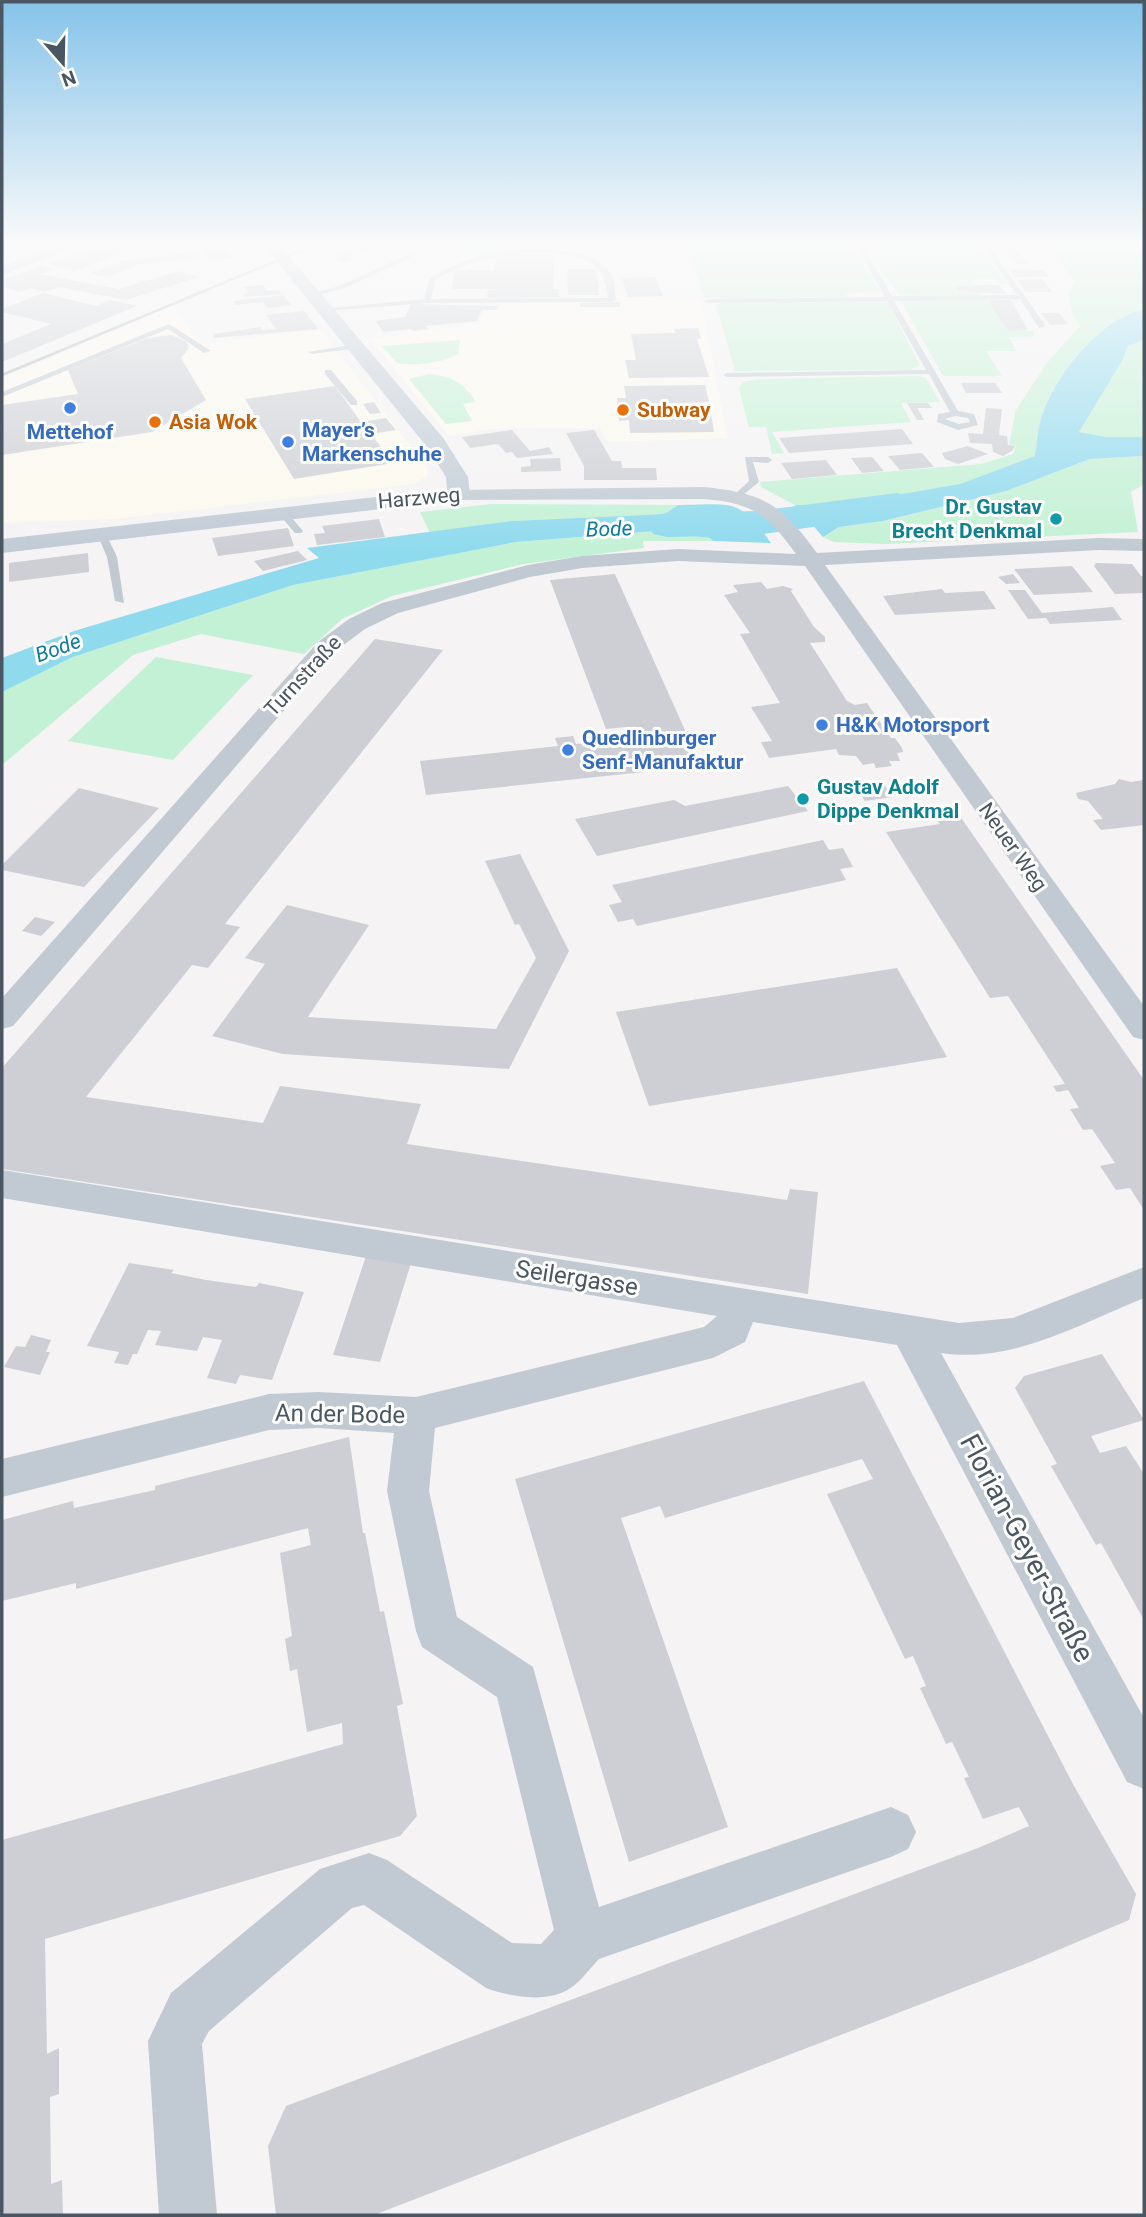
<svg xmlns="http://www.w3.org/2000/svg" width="1146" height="2217" viewBox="0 0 1146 2217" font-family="Roboto,sans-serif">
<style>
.commercial{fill:#fdf9ef}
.green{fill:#c3f1d5}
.water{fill:#90daee}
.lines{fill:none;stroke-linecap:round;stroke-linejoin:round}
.river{fill:#90daee;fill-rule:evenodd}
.building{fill:#cdcfd5}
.lane{fill:#c1cad2;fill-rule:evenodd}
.street{fill:#c1cad2;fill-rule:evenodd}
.secondary{fill:#c1cbd6;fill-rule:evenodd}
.rail{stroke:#b5b8bd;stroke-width:2.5}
.shop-dot{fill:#3f7fe0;stroke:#fff;stroke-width:2.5}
.food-dot{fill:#e8710a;stroke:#fff;stroke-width:2.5}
.culture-dot{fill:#0f9aa8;stroke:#fff;stroke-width:2.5}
.labels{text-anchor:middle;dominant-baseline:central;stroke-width:6;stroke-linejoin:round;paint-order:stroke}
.far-food-label{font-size:21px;font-weight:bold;fill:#c56008;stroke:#fff;text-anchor:start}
.far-shop-label{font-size:21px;font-weight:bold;fill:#366cbe;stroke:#fff;text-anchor:start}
.far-street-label{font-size:21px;fill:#4a5661;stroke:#fff}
.far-culture-label{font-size:21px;font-weight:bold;fill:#0d838f;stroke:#fff;text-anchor:end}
.far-water-label{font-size:21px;font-style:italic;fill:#0c7c9b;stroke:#fff}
.street-label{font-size:24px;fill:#4a5661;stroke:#fff}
.near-street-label{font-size:28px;fill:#4a5661;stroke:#fff}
</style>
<rect width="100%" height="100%" fill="#f5f3f3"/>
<g class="commercial">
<path d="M700,298L728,438L609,442L599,428L491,429L449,436L370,339L479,323L485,311H500L502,299Z"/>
<path d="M173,306L201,344L320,329L428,469L427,476L414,484L116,519L2,523V378Z"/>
</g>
<g class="green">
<path d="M470,242H850L881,292L848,293L843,297L704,298L688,248L495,250L476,256L451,250Z"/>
<path d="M1045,242H1144V310C1101,316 1050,381 1040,423C1037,433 1037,445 1036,456L961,484L837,505H795L761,487L760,482L981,464L1013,454L1016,446L1009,445L1016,410L1046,364L1080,326L1072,313L1068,293L1075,282Z"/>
<path d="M872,249H973L985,254L1007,284H999L995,279H971L975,285L953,286L956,292H979L981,295H899L868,251Z"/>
<path d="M985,298L1008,331H1034L1033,337H1009L1016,351H986L1002,376H943L901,301Z"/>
<path d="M882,300L888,303L920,365L910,370L735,371L716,305L721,302Z"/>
<path d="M460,340L458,354C442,363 415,366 397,363L382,346Z"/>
<path d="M1144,340V437H1106L1079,432L1122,361L1128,346Z"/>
<path d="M429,374C452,376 464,383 476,402L463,404L472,421L446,424L409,379Z"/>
<path d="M918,376L926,378L940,402L901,403L911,422L772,432L784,453L772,454L766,427H749L739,388L743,382L759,379Z"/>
<path d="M1144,456V484L1131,492L1138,532L885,544L834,542L823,537L839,527L883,521L1006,491L1090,459Z"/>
<path d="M491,504L678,505L666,514L512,521L430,533L420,512Z"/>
<path d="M656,531L710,538L713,541H643L644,548L523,564L392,596L342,619L304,654L201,634L133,655L2,765V692L73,657L293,585L516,542Z"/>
<path d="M156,657L253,675L173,760L68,741Z"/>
</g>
<g class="water">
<path d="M1144,310V340L1128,346L1122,361L1079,432L1106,437H1144V456L1090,459L1006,491L883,521L839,527L823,537L795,505H837L960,484L1035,456C1037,445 1037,433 1040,423C1050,381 1101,316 1144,310Z"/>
<path d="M678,505C731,505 738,496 771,543L713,541L710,538L656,531L516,542L293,585L73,657L2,692V658L74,631L319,558L307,548L512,521L665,514Z"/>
</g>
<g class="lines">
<path class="river" d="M897,493L911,497L917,505L911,513L757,535L667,537L653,534L647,525L653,516L667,513L757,511Z"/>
</g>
<g class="building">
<path d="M111,242H158L163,243L157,245L166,247L134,254L125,252L74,271L48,264L62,259H78L69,257Z"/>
<path d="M401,242H435L418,250L394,245Z"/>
<path d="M1001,244H1011L1029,265H1018Z"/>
<path d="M223,245L233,257L209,260L201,250Z"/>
<path d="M361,245L372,247L366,249L372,251L360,252L349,257L354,258L346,262L335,260L340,258L334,257Z"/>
<path d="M196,252L200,258L140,264L107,277L91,273L128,260Z"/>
<path d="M496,255H554L553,289H559V297L487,298L488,290L498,289H452L455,270H495Z"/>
<path d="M41,266L53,269L39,274L119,289L178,271L199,277L125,300L59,287L45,292L30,288L19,292L2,287V280Z"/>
<path d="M567,269H596L599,295H568Z"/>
<path d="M1010,270H1043L1049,277H1015Z"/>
<path d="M655,277L663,296L628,297L622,278Z"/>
<path d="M1042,279L1052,292H1026L1017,280Z"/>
<path d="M263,285L268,291L279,290L282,294L245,297L243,294L249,293L244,287Z"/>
<path d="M999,285L1006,294L957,291L954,286Z"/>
<path d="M43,293L96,306L110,300L137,306L2,362V344L51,324L2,312V309Z"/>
<path d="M284,295L291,305L267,308L263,302L236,305L234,301Z"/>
<path d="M987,300H1011L1028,330L1008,331Z"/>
<path d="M620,302V307H580V303Z"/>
<path d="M411,304L498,306L496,310H482L477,321L426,326L428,329L413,331L410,329L384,332L375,321L405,317Z"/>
<path d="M304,311L318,329L214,338L213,334L261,327V330L276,329L266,315Z"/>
<path d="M1041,313H1059L1068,324L1050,325Z"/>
<path d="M698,328L701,338L697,339L709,377L629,378L625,360H636L631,334L676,333L674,329Z"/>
<path d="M171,335L186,341L189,348L181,358L206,400L152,432L2,455V405L78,394L68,370L148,338Z"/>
<path d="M961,383H995L1002,393H966Z"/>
<path d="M705,385L709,402L682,403L684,414H711L714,432L630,433L629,420L619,421L617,398H626L624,386Z"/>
<path d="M335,386L361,422L386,418L396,430L371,434L393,463L294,479L245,399Z"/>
<path d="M374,402L381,413L370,414L363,404Z"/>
<path d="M907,403H928L932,408H917L924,420H917Z"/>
<path d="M986,408L1002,409L999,435L1007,436L1008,445L1015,446L1012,451L1003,456L993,452L992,444L970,443L968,433L983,434Z"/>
<path d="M902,429L913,444L789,453L779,438Z"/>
<path d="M512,430L530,451L549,447L553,454L517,458L512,452L506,453L498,444L470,448L462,437Z"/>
<path d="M594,430L612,461H621L622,468H656L657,480H584V466L566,433Z"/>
<path d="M968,446L988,454L958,464L945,459L942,453Z"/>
<path d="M922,453L934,467L900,470L888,456Z"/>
<path d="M872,457L884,471L862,473L851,458Z"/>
<path d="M560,458L561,471L521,472V467L531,466L530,459Z"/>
<path d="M826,460L837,475L792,479L781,463Z"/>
<path d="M379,519L385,537L317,545L314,534L325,533L322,526Z"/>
<path d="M288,528L294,546L218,556L212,538Z"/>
<path d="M298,551L307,560L263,571L254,561Z"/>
<path d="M88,553L89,572L9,582V563Z"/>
<path d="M1096,563L1132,564L1141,576H1144V593L1115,594L1094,566Z"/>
<path d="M1072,566L1093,592L1034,595L1014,569Z"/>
<path d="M615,574L701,766L426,795L420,761L558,746L555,738L573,736L576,744L630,739L626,727L606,729L550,580Z"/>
<path d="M1013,574L1020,583L1006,584L998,577Z"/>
<path d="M761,582L767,589L783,586L793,589L791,591L814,627L825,637V642L810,643L847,701L855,705L867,703L891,738H895L902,748L903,752L897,753L900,761H889L892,766L876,768L874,763L863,765L856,756L839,755L836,749L769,758L761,742L772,741L751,707L780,703L740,634L750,633L724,595L738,592L733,585Z"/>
<path d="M942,589L945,593L984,591L996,609L895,615L883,596Z"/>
<path d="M1008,590H1025L1042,613L1113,607L1122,620L1050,624L1046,618L1028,619Z"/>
<path d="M375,639L443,650L225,924L240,927L208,968L192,965L86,1097L263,1123L280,1086L421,1104L407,1144L787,1200L790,1189L818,1192L808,1294L2,1169V1068Z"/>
<path d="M1119,779L1131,782L1144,780V825L1101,830L1093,820L1103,819L1088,801L1078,799L1076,793L1115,784Z"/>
<path d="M919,785L923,791L899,796L894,789Z"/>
<path d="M788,786L808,811L597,856L575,819L674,800L685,806Z"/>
<path d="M885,786L892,797L865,801L858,790Z"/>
<path d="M79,788L159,808L84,887L2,870V865Z"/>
<path d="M957,812L1144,1080V1210L1130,1188L1116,1190L1100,1166L1115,1163L1092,1129L1083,1130L1070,1109L1079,1108L1068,1090L1057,1092L1053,1086L1065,1084L1008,996L990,998L886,832L940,824L933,815Z"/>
<path d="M823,840L829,850L843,848L853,867L840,869L846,880L637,926L633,919L618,922L609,905L622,902L612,885Z"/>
<path d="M520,854L569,951L509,1069L283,1054L212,1036L265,964L245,958L287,905L369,925L308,1017L496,1029L536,958L519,924L515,925L485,861Z"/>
<path d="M35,917L55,922L41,936L22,931Z"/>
<path d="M897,968L947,1057L649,1106L616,1012Z"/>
<path d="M366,1256L411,1263L380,1362L333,1355Z"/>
<path d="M129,1263L174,1270L171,1273L206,1280L256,1287L259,1283L304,1292L272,1380L240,1375L236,1384L207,1378L222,1340L203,1337L197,1351L155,1345L161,1331L148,1330L137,1354H133L128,1365L114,1363L119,1352L87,1346Z"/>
<path d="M31,1335L51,1340L46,1352H50L40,1375L4,1367L16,1346L25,1347Z"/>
<path d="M1102,1354L1144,1420L1091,1436L1100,1453L1126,1446L1144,1474V1620L1101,1543L1096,1545L1051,1466L1057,1464L1015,1388L1024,1376Z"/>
<path d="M864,1381L1074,1786L1136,1894L1129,1920L1030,1962L374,2215H276L268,2146L286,2106L978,1848L1029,1826L1019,1807L983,1819L964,1778L969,1777L952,1742L946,1744L920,1688L926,1686L913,1656L905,1659L827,1494L873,1479L862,1459L665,1518L660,1506L621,1518L728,1827L629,1862L515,1479Z"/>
<path d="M349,1437L363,1533H365L380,1612L384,1611L403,1704L397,1706L417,1816L400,1836L45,1939L47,2054L59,2048V2094L50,2097L51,2184L62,2180L63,2215H2V1840L343,1744L342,1723L307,1732L297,1669L290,1671L285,1639L292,1636L280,1553L311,1545L308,1528L76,1589V1583L2,1601V1520L73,1501L74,1508L155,1490V1486Z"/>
</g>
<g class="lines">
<g class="lane">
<path d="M436,242H444L343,289L314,296L310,294L339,286Z"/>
<path d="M854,242H860L863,246L982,245L980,242H986L1046,326L1039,328L1020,299L894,301L958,411L974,414L978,425L958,430L937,422L938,414L950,412L929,374L727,377L723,375L727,373L926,370L887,301L708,303L704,301L708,299L885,297ZM985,249L1017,295L892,296L865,250ZM955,416L968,418L970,422L959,424L945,419Z"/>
<path d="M540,249C562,250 596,251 610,272C615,280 615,291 616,300L612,302L427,303L326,311L322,309L424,299L430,278C465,257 499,249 540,249ZM540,253C577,255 604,255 608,298L431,299L435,280C469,260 501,253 540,253Z"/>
<path d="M169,324L211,351L204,353L168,329L2,397V392Z"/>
<path d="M356,344L359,348L312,354L308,352Z"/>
<path d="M325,370H331L357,401V405H351L325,374Z"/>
<path d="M745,457H768L772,460L768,463L753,462L759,482L738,499L733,496L749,481Z"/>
<path d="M280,511H286L303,531L301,533H295L278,513Z"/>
<path d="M99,532H105L117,557L124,603L115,601L107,557L97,534Z"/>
</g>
<g class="street">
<path d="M71,242H90L2,275V266Z"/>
<path d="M704,487C764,493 782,505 817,553L1099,538L1144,539V551L1099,550L825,565L1144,1006V1040L1133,1037L805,566L678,561L582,568L530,577L398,613L365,629L334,652L13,1026L2,1029V998L318,642L349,619L382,603L528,565L582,556L678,549L796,554C768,515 753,503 704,499L459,500L449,494L452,490Z"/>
<path d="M2,1170L959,1323L1013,1318L1144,1267V1298C1080,1324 1012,1364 941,1353L1144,1718V1789L1127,1782L897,1345L753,1322L745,1342L713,1358L435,1428L429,1491L457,1617L533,1667L599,1907L891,1807L908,1815L916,1832L908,1849L891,1857L599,1959C590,1968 582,1980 572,1987C550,2004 510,1997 486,1988L364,1905L352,1908L209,2031L202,2044L217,2215H159L148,2041L171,1993L320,1869L369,1853L387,1860L512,1943L541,1944L554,1930L497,1697L422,1647L416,1631L387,1491L394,1433L319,1428L269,1430L2,1497V1459L269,1394L319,1392L416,1397L704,1327L717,1316L2,1198Z"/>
</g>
<path class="secondary" d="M261,242H277L444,439L468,477L470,494L467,499L2,553V539L447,489L446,477L427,447Z"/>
<path class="rail" d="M2,375L322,242"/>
</g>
<linearGradient id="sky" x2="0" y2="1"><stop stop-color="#85c3ea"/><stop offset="0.44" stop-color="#fafafa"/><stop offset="1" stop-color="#fafafa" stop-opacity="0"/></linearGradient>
<rect width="1146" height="552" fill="url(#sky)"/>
<g class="shop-dot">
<circle cx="70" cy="408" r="7"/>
<circle cx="288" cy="442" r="7"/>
<circle cx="822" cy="725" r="7"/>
<circle cx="568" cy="750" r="7"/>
</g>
<g class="food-dot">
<circle cx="623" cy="410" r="7"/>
<circle cx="155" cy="422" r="7"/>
</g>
<g class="culture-dot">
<circle cx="1056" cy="519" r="7"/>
<circle cx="803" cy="799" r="7"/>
</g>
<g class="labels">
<g class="far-food-label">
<text x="637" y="410">Subway</text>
<text x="169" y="422">Asia Wok</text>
</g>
<g class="far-shop-label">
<text x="302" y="430">Mayer’s<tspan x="302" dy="24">Markenschuhe</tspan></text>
<text x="70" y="432" text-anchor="middle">Mettehof</text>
<text x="836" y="725">H&amp;K Motorsport</text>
<text x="582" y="738">Quedlinburger<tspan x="582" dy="24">Senf-Manufaktur</tspan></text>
</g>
<g class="far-street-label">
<text transform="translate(419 498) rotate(-5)">Harzweg</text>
<text transform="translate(303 676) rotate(-47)">Turnstraße</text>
<text transform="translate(1013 847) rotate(55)">Neuer Weg</text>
</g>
<g class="far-culture-label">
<text x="1042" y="507">Dr. Gustav<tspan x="1042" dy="24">Brecht Denkmal</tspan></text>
<text x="817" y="787" text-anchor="start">Gustav Adolf<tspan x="817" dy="24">Dippe Denkmal</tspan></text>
</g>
<g class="far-water-label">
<text transform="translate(609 529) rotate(-2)">Bode</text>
<text transform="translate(58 648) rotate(-20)">Bode</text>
</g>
<g class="street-label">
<text transform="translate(577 1278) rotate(9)">Seilergasse</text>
<text transform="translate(340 1414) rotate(1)">An der Bode</text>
</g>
<g class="near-street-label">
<text transform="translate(1027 1548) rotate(62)">Florian-Geyer-Straße</text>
</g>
</g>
<rect width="1146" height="2217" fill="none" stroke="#4a5661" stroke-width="7"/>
<g transform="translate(63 63) rotate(160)" stroke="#ffffff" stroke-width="5" paint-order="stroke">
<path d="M0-5L12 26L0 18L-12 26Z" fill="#4a5661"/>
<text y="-10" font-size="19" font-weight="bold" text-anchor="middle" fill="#4a5661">N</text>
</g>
</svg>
